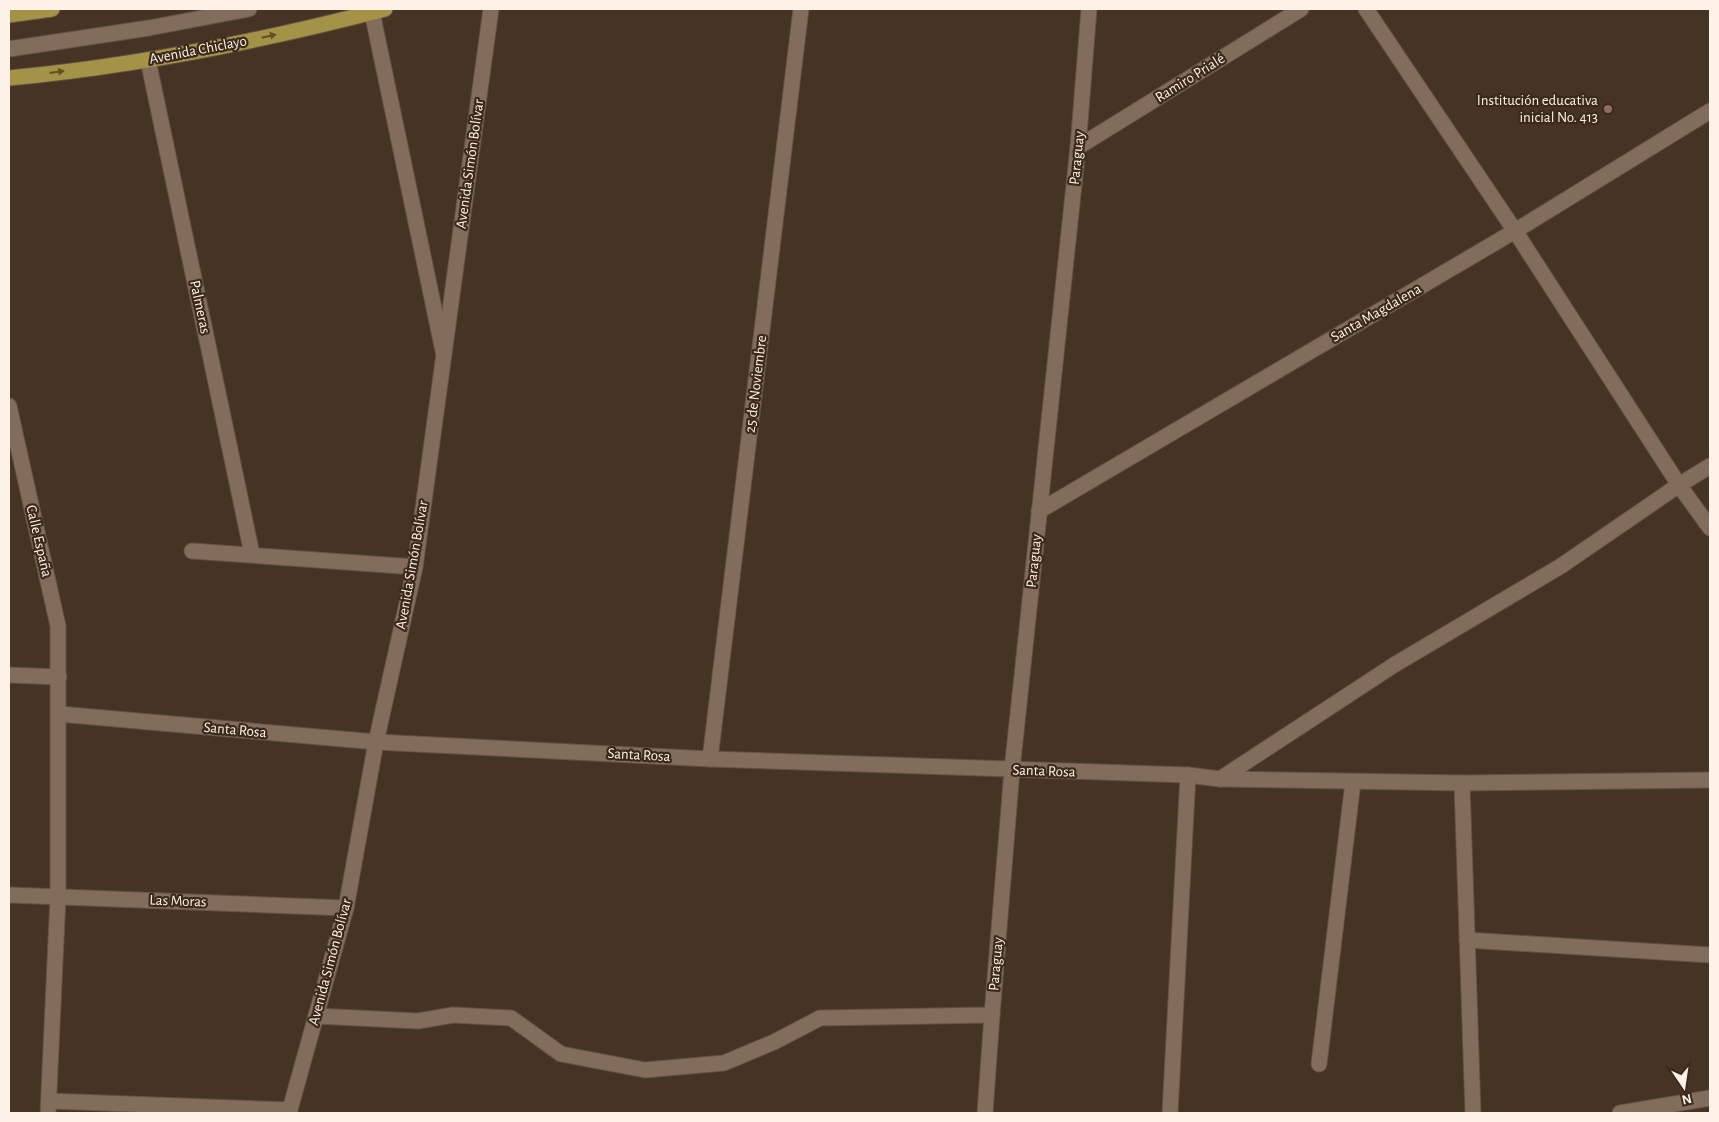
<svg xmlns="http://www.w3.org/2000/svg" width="1719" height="1122" viewBox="0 0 1719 1122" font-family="'Alegreya Sans',sans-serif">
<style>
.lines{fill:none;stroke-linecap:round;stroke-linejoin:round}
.street-casing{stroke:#625245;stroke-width:17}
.secondary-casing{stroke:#625245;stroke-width:17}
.primary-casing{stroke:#625245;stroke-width:17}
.street{stroke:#826d5d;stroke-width:15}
.secondary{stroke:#826d5d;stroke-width:15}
.primary{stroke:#a49346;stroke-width:15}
.oneway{fill:#604e29}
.education-dot{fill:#8d6e63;stroke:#3b291a;stroke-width:2}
.labels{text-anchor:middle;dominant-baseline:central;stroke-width:4.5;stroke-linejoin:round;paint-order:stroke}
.street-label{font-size:15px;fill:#fef1e8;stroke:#3b291a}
.poi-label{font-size:15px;fill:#fef1e8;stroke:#3b291a;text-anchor:end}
</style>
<rect width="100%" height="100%" fill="#453324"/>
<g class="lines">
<defs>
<g id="street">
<path d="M1366,9L1515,231L1679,485L1710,528"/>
<path d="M372,12L443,351"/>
<path d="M148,60L252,554"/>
<path d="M1078,147L1301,9"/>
<path d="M9,406L58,626V897L48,1113"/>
<path d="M1039,511L1515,231L1710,111"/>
<path d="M192,551L415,567"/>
<path d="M9,675L59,677"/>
<path d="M59,714L376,742"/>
<path d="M710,759L801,9"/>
<path d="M1220,779L1394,665L1561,566L1679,485L1710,466"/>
<path d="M1462,783L1473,1113"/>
<path d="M9,895L346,908"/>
<path d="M1467,940L1710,955"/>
<path d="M316,1016L418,1021L453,1015L511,1018L561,1054L645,1070L724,1063L774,1042L820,1018L992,1015"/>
<path d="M1319,1064L1353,782"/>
<path d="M49,1101L290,1110"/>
<path d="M985,1113L992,1015L1012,770L1078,147L1089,9"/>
<path d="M1170,1113L1188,775"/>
<path d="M1620,1113L1710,1098"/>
</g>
<g id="secondary">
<path d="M9,49L149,28L249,9"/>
<path d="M376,742L710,759L1188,775L1220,779L1462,783L1710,780"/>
<path d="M289,1113L346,908L376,742L415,567L491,9"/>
</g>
<g id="primary">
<path d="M9,15L52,9"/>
<path d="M9,78C136,66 262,41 385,9"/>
</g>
</defs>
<use href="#street" class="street-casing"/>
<use href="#secondary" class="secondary-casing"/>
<use href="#primary" class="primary-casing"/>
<use href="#street" class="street"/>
<use href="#secondary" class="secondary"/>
<use href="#primary" class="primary"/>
</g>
<defs><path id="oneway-solid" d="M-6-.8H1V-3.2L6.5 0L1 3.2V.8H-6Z" transform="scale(1.25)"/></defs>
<g class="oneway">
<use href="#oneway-solid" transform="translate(269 36) rotate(-13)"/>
<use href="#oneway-solid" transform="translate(57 72) rotate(-8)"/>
</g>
<circle class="education-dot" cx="1608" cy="109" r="5"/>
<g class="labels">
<g class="street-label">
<text transform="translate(198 50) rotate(-11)">Avenida Chiclayo</text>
<text transform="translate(1190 78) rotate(-32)">Ramiro Prialé</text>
<text transform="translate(1077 158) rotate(-84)">Paraguay</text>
<text transform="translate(470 164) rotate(-82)">Avenida Simón Bolívar</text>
<text transform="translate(200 307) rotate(78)">Palmeras</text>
<text transform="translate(1376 313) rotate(-30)">Santa Magdalena</text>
<text transform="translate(756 384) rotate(-83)">25 de Noviembre</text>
<text transform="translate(39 541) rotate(77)">Calle España</text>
<text transform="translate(1034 561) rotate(-84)">Paraguay</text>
<text transform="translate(412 565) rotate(-80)">Avenida Simón Bolívar</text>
<text transform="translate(235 730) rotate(5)">Santa Rosa</text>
<text transform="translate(639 755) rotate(3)">Santa Rosa</text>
<text transform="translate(1044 771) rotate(2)">Santa Rosa</text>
<text transform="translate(178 901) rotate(2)">Las Moras</text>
<text transform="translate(330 962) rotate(-75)">Avenida Simón Bolívar</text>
<text transform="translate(996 964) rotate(-85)">Paraguay</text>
</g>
<g class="poi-label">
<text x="1598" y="100">Institución educativa<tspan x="1598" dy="17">inicial No. 413</tspan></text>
</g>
</g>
<rect width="1719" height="1122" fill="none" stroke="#fef1e8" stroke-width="20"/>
<g transform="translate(1684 1087) rotate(167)" stroke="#3b291a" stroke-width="4" paint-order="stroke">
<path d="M0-4L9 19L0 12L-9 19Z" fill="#fef1e8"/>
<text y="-8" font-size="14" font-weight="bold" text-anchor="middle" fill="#fef1e8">N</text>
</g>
</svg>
